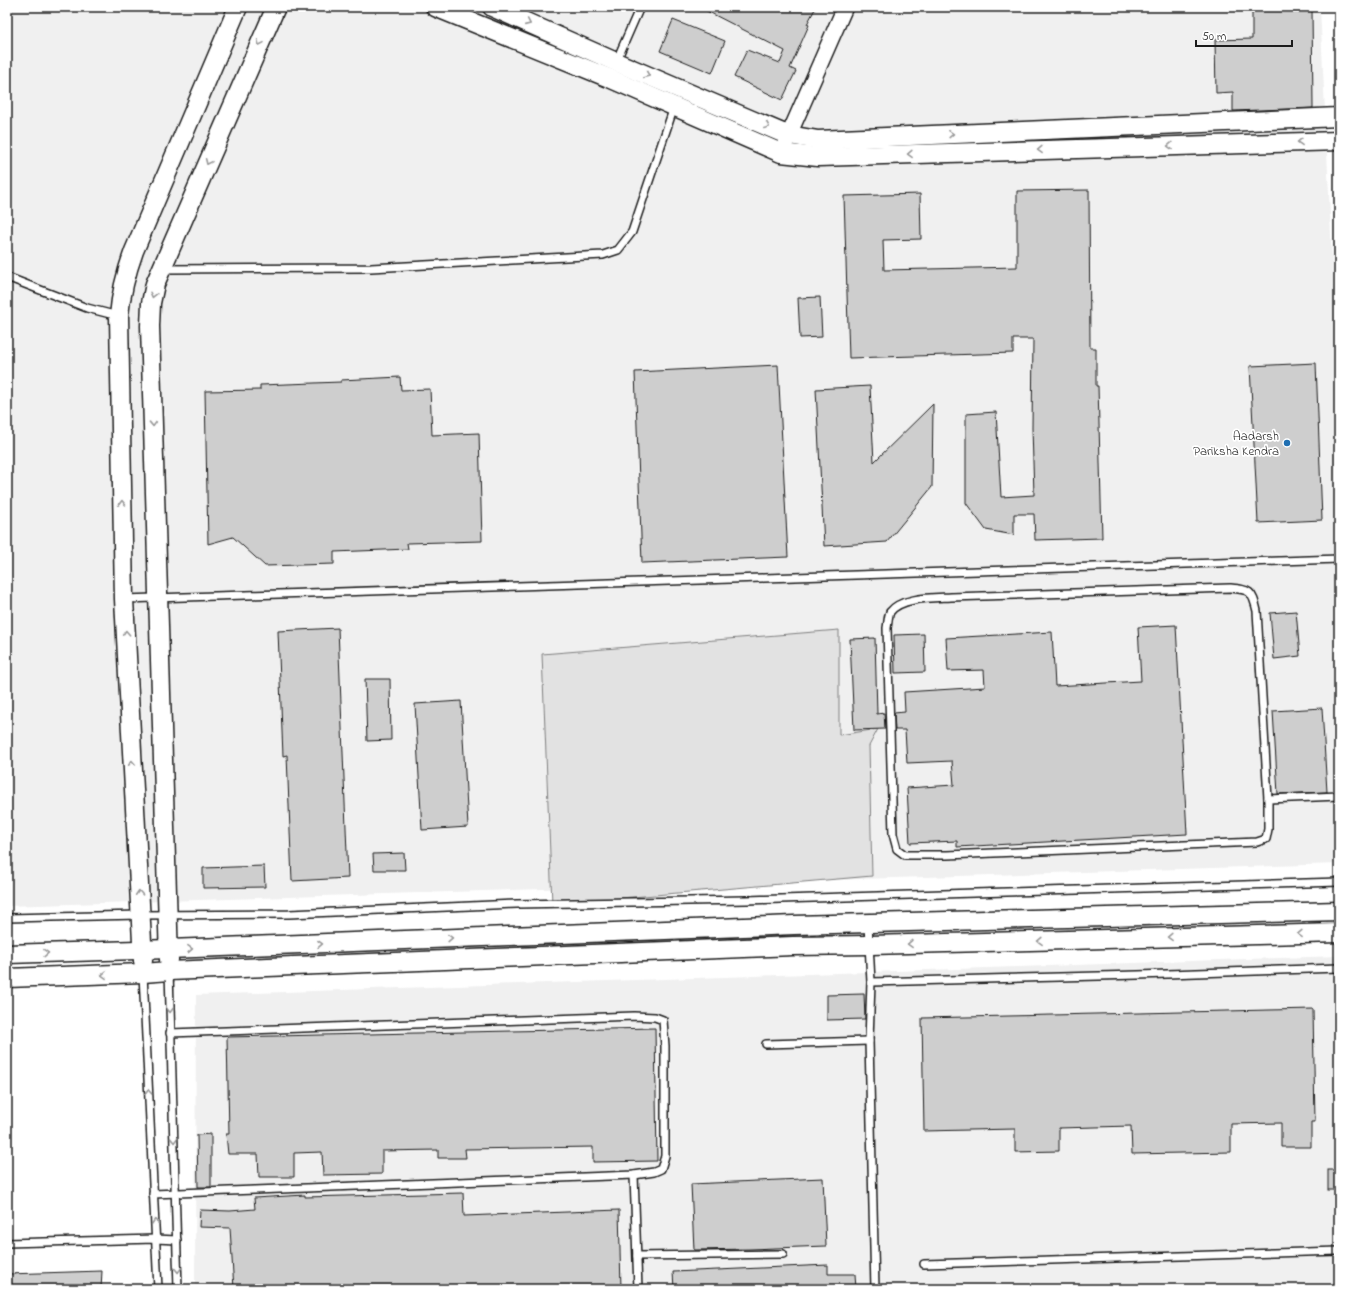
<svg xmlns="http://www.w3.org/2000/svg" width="1346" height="1296" viewBox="0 0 1346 1296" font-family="'Indie Flower',sans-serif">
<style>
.built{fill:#f0f0f0}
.green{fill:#e2e2e2;stroke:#7f7f7f}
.building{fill:#cecece;stroke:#1c1c1c}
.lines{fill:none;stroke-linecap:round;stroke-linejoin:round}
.service-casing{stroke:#1c1c1c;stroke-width:10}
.minor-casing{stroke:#1c1c1c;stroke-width:18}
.tertiary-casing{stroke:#1c1c1c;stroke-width:21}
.service{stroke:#fff;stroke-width:7}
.minor{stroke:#fff;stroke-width:15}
.tertiary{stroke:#fff;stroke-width:18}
.oneway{stroke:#999}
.poi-dot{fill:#1f6fb2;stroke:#fff;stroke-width:1.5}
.labels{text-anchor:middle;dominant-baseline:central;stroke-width:3.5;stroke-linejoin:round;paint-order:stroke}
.poi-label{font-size:13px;fill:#1c1c1c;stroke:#fff;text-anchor:end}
</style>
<rect width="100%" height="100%" fill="#fff"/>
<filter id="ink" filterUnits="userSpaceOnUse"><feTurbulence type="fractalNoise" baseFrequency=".025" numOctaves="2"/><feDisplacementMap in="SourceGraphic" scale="8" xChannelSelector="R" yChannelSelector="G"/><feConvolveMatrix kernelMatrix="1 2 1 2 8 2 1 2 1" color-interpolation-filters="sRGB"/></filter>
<g filter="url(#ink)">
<g class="built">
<path d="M7,7H1320L1339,401V864L7,906Z"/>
<path d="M1339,956V1289H195L196,995Z"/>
</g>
<path class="green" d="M839,630V735L878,729L869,746L872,876L552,904L542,654Z"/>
<g class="building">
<path d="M699,7H816L807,24L809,25L790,68L796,71L782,100L734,77L747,50L780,63L785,51Z"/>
<path d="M1312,9L1313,108L1233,111V92L1216,93L1215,40L1252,39V10Z"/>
<path d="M673,20L725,41L712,73L660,51Z"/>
<path d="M1089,190L1090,348H1096V386H1098L1102,538L1035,540L1034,514H1014V535L986,530L966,503V414L996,412L1001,497L1034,495L1032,428L1033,339H1013V353L849,358L844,196L920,194L921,239L883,240L884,270L1017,267V191Z"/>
<path d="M820,297L822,337L800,338L798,298Z"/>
<path d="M1316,363L1322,520L1258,523L1250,366Z"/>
<path d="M778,365L788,557L642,563L635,372Z"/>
<path d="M400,377L401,390L430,389L432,435L479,433L482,541L407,543L408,549L334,552V564L265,566L233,537L208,544L205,391L260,390V385L341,382V380Z"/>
<path d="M870,386L874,462L933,404L932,487L887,542L824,546L816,389Z"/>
<path d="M1296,611L1300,656L1274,659L1270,613Z"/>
<path d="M1176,625L1187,834L957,847V841L910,843L907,788L954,785L952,761L907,763L905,730H895L894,713L905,712L904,692L985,687L984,670L948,671L946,638L1052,632L1055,686L1141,681L1138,627Z"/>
<path d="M338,628L348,878L292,881L287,755L283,756L278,631Z"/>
<path d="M924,634L925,672L895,673L894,635Z"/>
<path d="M875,638L877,714L884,713L885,729L854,730L850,639Z"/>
<path d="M365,679H390L391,740L367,741Z"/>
<path d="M461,701L468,827L422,830L415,704Z"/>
<path d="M1322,708L1327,792L1278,794L1273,711Z"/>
<path d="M404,853L405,870H374L373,854Z"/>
<path d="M264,866L265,887L203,888V868Z"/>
<path d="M864,994L865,1019L827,1020V995Z"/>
<path d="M1313,1009L1315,1122H1311V1147H1281V1123L1231,1124V1152L1132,1154L1131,1126L1059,1128V1151L1015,1152V1129L924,1131L922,1018Z"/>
<path d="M655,1028L657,1161L593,1162V1147L465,1149L466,1158H438V1150L382,1151V1174L323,1175L322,1152L294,1153V1177H259L258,1154H228L226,1134H229L227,1037Z"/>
<path d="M211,1134V1187H198L197,1135Z"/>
<rect x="1328" y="1170" width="11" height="20"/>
<path d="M823,1178L826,1246L750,1249L694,1250L691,1184Z"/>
<path d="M463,1193L464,1216L619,1210L621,1289H234L230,1228L199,1227L200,1210L230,1211L255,1209L254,1198L305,1195V1197Z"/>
<path d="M828,1265V1274H855L856,1289H674L673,1272Z"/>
<path d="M102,1271L101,1289H7V1274Z"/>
</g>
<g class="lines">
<defs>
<g id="service">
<path d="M616,62L640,7"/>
<path d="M162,269L371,268L603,255L618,250L632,232L674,107"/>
<path d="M7,277L87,308L118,316"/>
<path d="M1230,588C1250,590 1252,590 1257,611L1268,799V829L1266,839L1257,842L947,855H905L897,849L893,834L887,628C888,623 888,616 890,612C901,597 934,598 951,597Z"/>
<path d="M124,599L1339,559"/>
<path d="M1268,799L1339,796"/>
<path d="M7,918L140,915L289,914L517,904L747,900L1339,882"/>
<path d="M868,924L871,982L869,1041L875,1289"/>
<path d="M169,971L178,1289"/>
<path d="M143,974L158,1289"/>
<path d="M871,982L1138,975L1339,968"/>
<path d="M766,1044L869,1041"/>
<path d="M634,1175L638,1289"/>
<path d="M153,1194L634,1175L654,1172L661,1169L665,1156V1046L663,1020L655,1017L634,1016L170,1033"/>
<path d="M7,1243L155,1239L177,1240"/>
<path d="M637,1256L783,1254"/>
<path d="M924,1264L1339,1251"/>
</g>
<path id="minor" d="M781,153L845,7"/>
<g id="tertiary">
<path d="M435,7L609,78L781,153L818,157L1339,141"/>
<path d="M492,7L616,62L780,132L789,135L818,140L1339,117"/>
<path d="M7,954L169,949L794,925L1339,911"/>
<path d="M169,960L150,326L151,303L155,284L276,7"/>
<path d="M143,961L124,599L119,316C121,292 126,273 134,251L238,7"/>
<path d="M7,978L143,973L169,971L793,946L870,945L1339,933"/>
</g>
</defs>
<use href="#service" class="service-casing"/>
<use href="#minor" class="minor-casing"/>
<use href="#tertiary" class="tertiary-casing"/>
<use href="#service" class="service"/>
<use href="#minor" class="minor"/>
<use href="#tertiary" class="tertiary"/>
</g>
<defs><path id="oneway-chevron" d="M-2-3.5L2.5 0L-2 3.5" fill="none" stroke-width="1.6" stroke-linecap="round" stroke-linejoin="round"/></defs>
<g class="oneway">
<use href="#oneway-chevron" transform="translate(528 23) rotate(24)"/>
<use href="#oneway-chevron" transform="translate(260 43) rotate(114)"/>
<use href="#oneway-chevron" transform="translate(647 75) rotate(23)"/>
<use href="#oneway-chevron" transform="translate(767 126) rotate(23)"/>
<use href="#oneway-chevron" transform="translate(951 134) rotate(-2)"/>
<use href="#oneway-chevron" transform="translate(1300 142) rotate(178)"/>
<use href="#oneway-chevron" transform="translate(1170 146) rotate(178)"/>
<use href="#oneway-chevron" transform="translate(1040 150) rotate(178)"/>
<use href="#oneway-chevron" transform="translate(910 154) rotate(178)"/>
<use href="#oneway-chevron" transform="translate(208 162) rotate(114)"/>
<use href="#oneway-chevron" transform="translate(153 295) rotate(103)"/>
<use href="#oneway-chevron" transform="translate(153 424) rotate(88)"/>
<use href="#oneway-chevron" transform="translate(122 503) rotate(-91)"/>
<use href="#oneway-chevron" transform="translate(126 633) rotate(-93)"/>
<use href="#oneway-chevron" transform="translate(132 763) rotate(-93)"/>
<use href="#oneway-chevron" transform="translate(139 893) rotate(-93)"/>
<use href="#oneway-chevron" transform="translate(1300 934) rotate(178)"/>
<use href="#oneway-chevron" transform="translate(1170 937) rotate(178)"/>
<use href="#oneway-chevron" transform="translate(450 938) rotate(-2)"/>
<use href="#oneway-chevron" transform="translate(1040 941) rotate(178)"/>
<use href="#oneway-chevron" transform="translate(320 944) rotate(-2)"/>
<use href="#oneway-chevron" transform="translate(910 944) rotate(178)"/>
<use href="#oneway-chevron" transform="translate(190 949) rotate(-2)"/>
<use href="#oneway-chevron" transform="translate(46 953) rotate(-2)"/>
<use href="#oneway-chevron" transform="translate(104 975) rotate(178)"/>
<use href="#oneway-chevron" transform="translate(170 1010) rotate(88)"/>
<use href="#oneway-chevron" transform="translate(148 1092) rotate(-93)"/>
<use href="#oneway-chevron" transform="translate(174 1140) rotate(88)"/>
<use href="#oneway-chevron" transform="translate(155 1222) rotate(-93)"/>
<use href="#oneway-chevron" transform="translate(178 1270) rotate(88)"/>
</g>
</g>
<circle class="poi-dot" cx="1287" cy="443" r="4"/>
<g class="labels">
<g class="poi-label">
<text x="1279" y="436">Aadarsh<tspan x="1279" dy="15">Pariksha Kendra</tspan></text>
</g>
</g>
<rect width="1346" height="1296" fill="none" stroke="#fff" stroke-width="24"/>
<rect x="12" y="12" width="1322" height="1272" fill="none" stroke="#1c1c1c" stroke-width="1.5" filter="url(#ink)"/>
<path d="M1196 40v6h96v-6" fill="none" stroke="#1c1c1c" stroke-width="2"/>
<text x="1202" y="40" font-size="12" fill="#1c1c1c" stroke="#ffffff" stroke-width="3" paint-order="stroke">50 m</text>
</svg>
